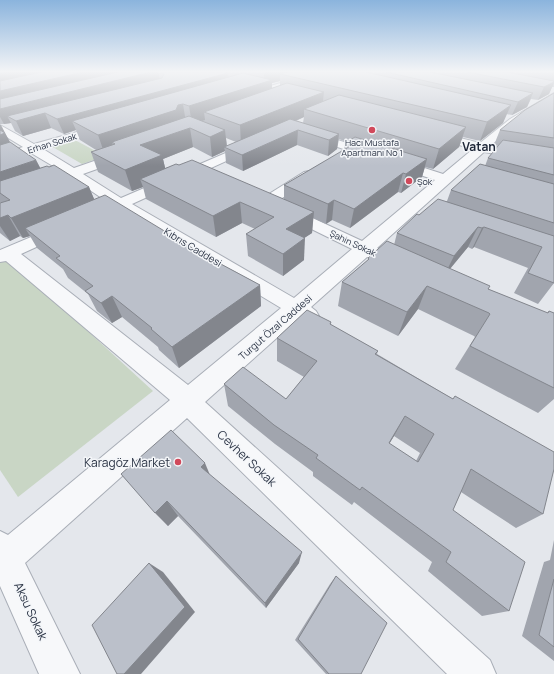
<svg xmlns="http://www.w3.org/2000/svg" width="554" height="674" viewBox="0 0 554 674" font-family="Manrope,sans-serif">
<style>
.green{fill:#c9d6c5}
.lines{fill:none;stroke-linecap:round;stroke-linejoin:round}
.minor-casing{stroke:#a9aeb7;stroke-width:2}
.minor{fill:#f7f8fa;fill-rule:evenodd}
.wall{fill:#a1a5ae;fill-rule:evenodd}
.shaded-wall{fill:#83868d}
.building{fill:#bbc0ca;stroke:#83868d;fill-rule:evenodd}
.poi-dot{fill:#d1495b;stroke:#f4f6f9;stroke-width:1.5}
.labels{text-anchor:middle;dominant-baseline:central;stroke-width:3;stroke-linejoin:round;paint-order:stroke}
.far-poi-label{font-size:9px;fill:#2b3445;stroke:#f4f6f9}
.far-street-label{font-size:9px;fill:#2b3445;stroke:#f4f6f9}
.street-label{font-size:10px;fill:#2b3445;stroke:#f4f6f9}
.far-district-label{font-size:12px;font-weight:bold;fill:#1d2536;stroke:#f4f6f9}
.near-street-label{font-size:12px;fill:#2b3445;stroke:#f4f6f9}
.near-poi-label{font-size:12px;fill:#2b3445;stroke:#f4f6f9;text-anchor:end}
</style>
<rect width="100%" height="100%" fill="#e4e7ec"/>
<g class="green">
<path d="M73,139L105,156L82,164L51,146Z"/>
<path d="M7,257L153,391L18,497L0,470V260Z"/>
</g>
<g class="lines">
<defs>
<g id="minor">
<path d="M308,75H311V79L263,94L259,91L260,89Z"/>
<path d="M554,93V100L518,123L490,146L554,156V164L484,152L377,248L383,251L386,255L383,259L377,260L367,257L311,307L316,311L319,316L316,321L309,323L298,319L205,402L490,660L496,674H447L187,418L25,563L80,674H39L0,586V531L8,535L170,400L6,261L0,262V250L55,227L61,225L67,227L69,230L67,233L21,254L188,385L281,308L119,210L109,214L104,212L101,209L104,206L109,203L72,178L62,181L57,180L55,177L57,174L63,172L31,153L0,162V154L23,147L0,133V125L34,144L102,125H110L111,127L110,129L43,149L74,168L120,152H128L130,155L128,158L83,174L121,198L249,143H257L259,145L257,147L132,204L294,298L352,249L281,214L278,211L281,208L286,206L291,208L362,241L435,180L305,136L303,134L305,132H313L443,174L473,149L428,136L426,134L428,132L432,131L480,143L510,119Z"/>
<path d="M309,171L314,172L316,175L314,178L271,205L266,206L261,205L259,202L261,199L304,172Z"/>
</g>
</defs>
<use href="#minor" class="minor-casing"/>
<use href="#minor" class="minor"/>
</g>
<g class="wall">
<path d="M0,72H554V87H552L549,94L538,100L531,99L527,107L512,115L506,114L503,123L480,141L463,137L459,147L433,169L425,167L422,177L401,193L398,192L350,228L332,220L326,224L313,218L312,233L304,238V260L283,276L248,256L246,234L255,229L242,223L216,237L146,199L143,187L132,191L98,172L91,152L96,150L80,140L76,130L64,134L51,128L23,136L15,131L11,123L4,124H0ZM280,81V86L272,88V83ZM304,117L303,123L296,121ZM226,138L236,142L227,146ZM339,139L347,142L345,143L344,150L284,185V199L179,165L165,168L163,159L193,147L212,157L225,151L226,163L243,171L297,145L328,156L337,149Z"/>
<path d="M554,93V283L538,304L514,293L528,268L474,247L472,249L468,247L450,269L488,289L547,313L549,311L554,313V399L538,413L455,369L475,337L474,336L418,309L398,336L338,306L342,282L368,260V258L394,245L397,233L419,215L447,201L451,190L485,166L488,158L498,146L494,145L500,130Z"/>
<path d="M0,125L10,142L36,160L40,168L49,167L89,187L94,199L204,255L260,285L261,306L179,368L159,350L158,347L122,317L112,323L97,311L88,294L68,278L63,269L37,248L30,236L23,238L20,236L10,241L0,233V203H1L0,202Z"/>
<path d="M331,322V325L378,351L377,354L453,399L455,396L543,514L516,528L461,492L453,510L509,611L482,616L428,571L432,562L354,502L352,505L313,476V472L275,444L228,406L224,384L286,399L304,377L277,361V338ZM394,436L420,453L416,461L389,444Z"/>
<path d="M121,474H209L299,563L266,608L178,516L168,526Z"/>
<path d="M554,540V661L522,636L544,562L550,560Z"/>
<path d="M336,576L361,674H326L295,640L330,584Z"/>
</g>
<g class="shaded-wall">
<path d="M4,72H68L0,86V73Z"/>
<path d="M83,72H137L0,105V91Z"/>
<path d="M151,72H158L161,83L45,113L51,128L23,136L16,121L7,116L11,123L4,124L0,117V109Z"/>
<path d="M267,72H308L280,74V81L272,83V96L204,112L205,120L192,124L189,106L264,82V73Z"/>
<path d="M228,73L229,85L72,121L76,130L64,134L57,119Z"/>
<path d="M554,82V83L549,94L538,100L544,87Z"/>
<path d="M324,92L322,109H304V117L241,144L240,125Z"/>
<path d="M533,93L527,107L512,115L518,102Z"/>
<path d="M183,104L186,123L115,144L112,142L115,152L105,155L98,135L178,105Z"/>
<path d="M511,105L503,123L480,141L487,122Z"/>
<path d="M0,125H1L13,148L0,153Z"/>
<path d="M466,127L459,147L433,169L439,149Z"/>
<path d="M190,128L193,147L163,159L167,176L140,179L143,187L132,191L125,170L140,145Z"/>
<path d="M225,130L227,148L224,147L225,151L212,157L210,137Z"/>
<path d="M298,130L297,145L243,171L242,155Z"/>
<path d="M339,134L337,149L328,156L329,140Z"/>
<path d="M427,159L422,177L401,193L406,174Z"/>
<path d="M36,160L45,177L0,192V172Z"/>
<path d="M403,173L398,192L350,228L354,209Z"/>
<path d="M89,187L97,206L25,228L30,236L23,238L11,218Z"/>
<path d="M334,200L332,220L326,224L328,204Z"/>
<path d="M240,202L242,223L216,237L213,216Z"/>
<path d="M314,212L312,233L286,250V229Z"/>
<path d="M8,215L20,236L10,241L0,226V218Z"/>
<path d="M478,227L468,247L444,276L454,256Z"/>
<path d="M484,227L474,247L472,249L482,228Z"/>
<path d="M305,238L304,260L283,276V254Z"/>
<path d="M260,285L261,306L179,368L172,347Z"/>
<path d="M427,286L418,309L398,336L407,312Z"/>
<path d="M112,296L122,317L112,323L101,303Z"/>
<path d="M405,416L394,436L378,462L389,443Z"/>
<path d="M205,463L212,480L201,467Z"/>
<path d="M167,501L178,516L168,526L155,513Z"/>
<path d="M302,552L299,563L266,608L265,603Z"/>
<path d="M149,563L163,572L195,612L141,674H124Z"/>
</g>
<g class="building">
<path d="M41,72H83L0,91V81Z"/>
<path d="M118,72H151L0,109V99Z"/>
<path d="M161,72H225L228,73L57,119L45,113L16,121L7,116L162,78L164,74Z"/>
<path d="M287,72H366L511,105L487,122L280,74Z"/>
<path d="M386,72H430L533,93L518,102Z"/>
<path d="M467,72H507L554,81V82L544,87Z"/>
<path d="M243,73L272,80L189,106L183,104L178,105L176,110L98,135L72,121Z"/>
<path d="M287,83L324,92L240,125L204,112Z"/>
<path d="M554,93V138L500,130L525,110Z"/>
<path d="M339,95L466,127L439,149L304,109Z"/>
<path d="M189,116L225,130L210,137L190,128L140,145L162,155L125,170L91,152L115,144L112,142Z"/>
<path d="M290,119L339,134L329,140L298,130L242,155L224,147Z"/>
<path d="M0,130L5,133L0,135Z"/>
<path d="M355,137L427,159L406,174L403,173L354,209L334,200L328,204L284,185L352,145L345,143Z"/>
<path d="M503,140L554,148V175L488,158Z"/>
<path d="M10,142L36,160L0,172V145Z"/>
<path d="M192,160L314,212L286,229L305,238L283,254L246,234L274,217L240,202L213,216L140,179L176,164L179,165Z"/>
<path d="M480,164L554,184V223L451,190Z"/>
<path d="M54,165L89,187L11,218L8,215L0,218V203L10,200L0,193V181L47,166L49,167Z"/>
<path d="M105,195L204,255L260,285L172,347L151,329L152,328L112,296L101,303L85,291L93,286L56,258L60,256L25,228Z"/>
<path d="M438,199L554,236V283L528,273L542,247L484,227L482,228L478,227L454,256L397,233L417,214L419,215Z"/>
<path d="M387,241L490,286L488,289L548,313L549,311L554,313V388L470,346L490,314L489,313L427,286L407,312L342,282L369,259L368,258Z"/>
<path d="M307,310L331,322L330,324L378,351L375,354L453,399L455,396L554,452V469L543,514L471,469L453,510L525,562L509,611L446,562L451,552L362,487L360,490L316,458L318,455L274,425L224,384L243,367L286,399L317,361L277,338ZM405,416L434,434L418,462L389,443Z"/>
<path d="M171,430L205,463L201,467L302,552L265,603L167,501L155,513L121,474Z"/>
<path d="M149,563L185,607L124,674H117L92,625Z"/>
<path d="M336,576L387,623L361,674H329L298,639Z"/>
<path d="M554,579V647L539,635Z"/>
</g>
<linearGradient id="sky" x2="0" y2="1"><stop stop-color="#8bb4dd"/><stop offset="0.43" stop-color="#f3f4f6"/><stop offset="1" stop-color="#f3f4f6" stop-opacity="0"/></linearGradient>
<rect width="554" height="166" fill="url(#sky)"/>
<g class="poi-dot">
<circle cx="372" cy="130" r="4"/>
<circle cx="409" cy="181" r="4"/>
<circle cx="178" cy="462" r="4"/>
</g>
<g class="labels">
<g class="far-poi-label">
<text x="372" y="142">Hacı Mustafa<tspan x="372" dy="10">Apartmanı No 1</tspan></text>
<text x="417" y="181" text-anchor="start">Şok</text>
</g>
<g class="far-street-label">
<text transform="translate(52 143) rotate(-17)">Erhan Sokak</text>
<text transform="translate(353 243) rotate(25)">Şahin Sokak</text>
</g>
<g class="street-label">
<text transform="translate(193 247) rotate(31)">Kıbrıs Caddesi</text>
<text transform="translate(275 327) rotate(-41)">Turgut Özal Caddesi</text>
</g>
<g class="far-district-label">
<text x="479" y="146">Vatan</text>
</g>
<g class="near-street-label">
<text transform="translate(247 458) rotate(43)">Cevher Sokak</text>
<text transform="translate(31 611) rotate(65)">Aksu Sokak</text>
</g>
<g class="near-poi-label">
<text x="170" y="462">Karagöz Market</text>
</g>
</g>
</svg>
